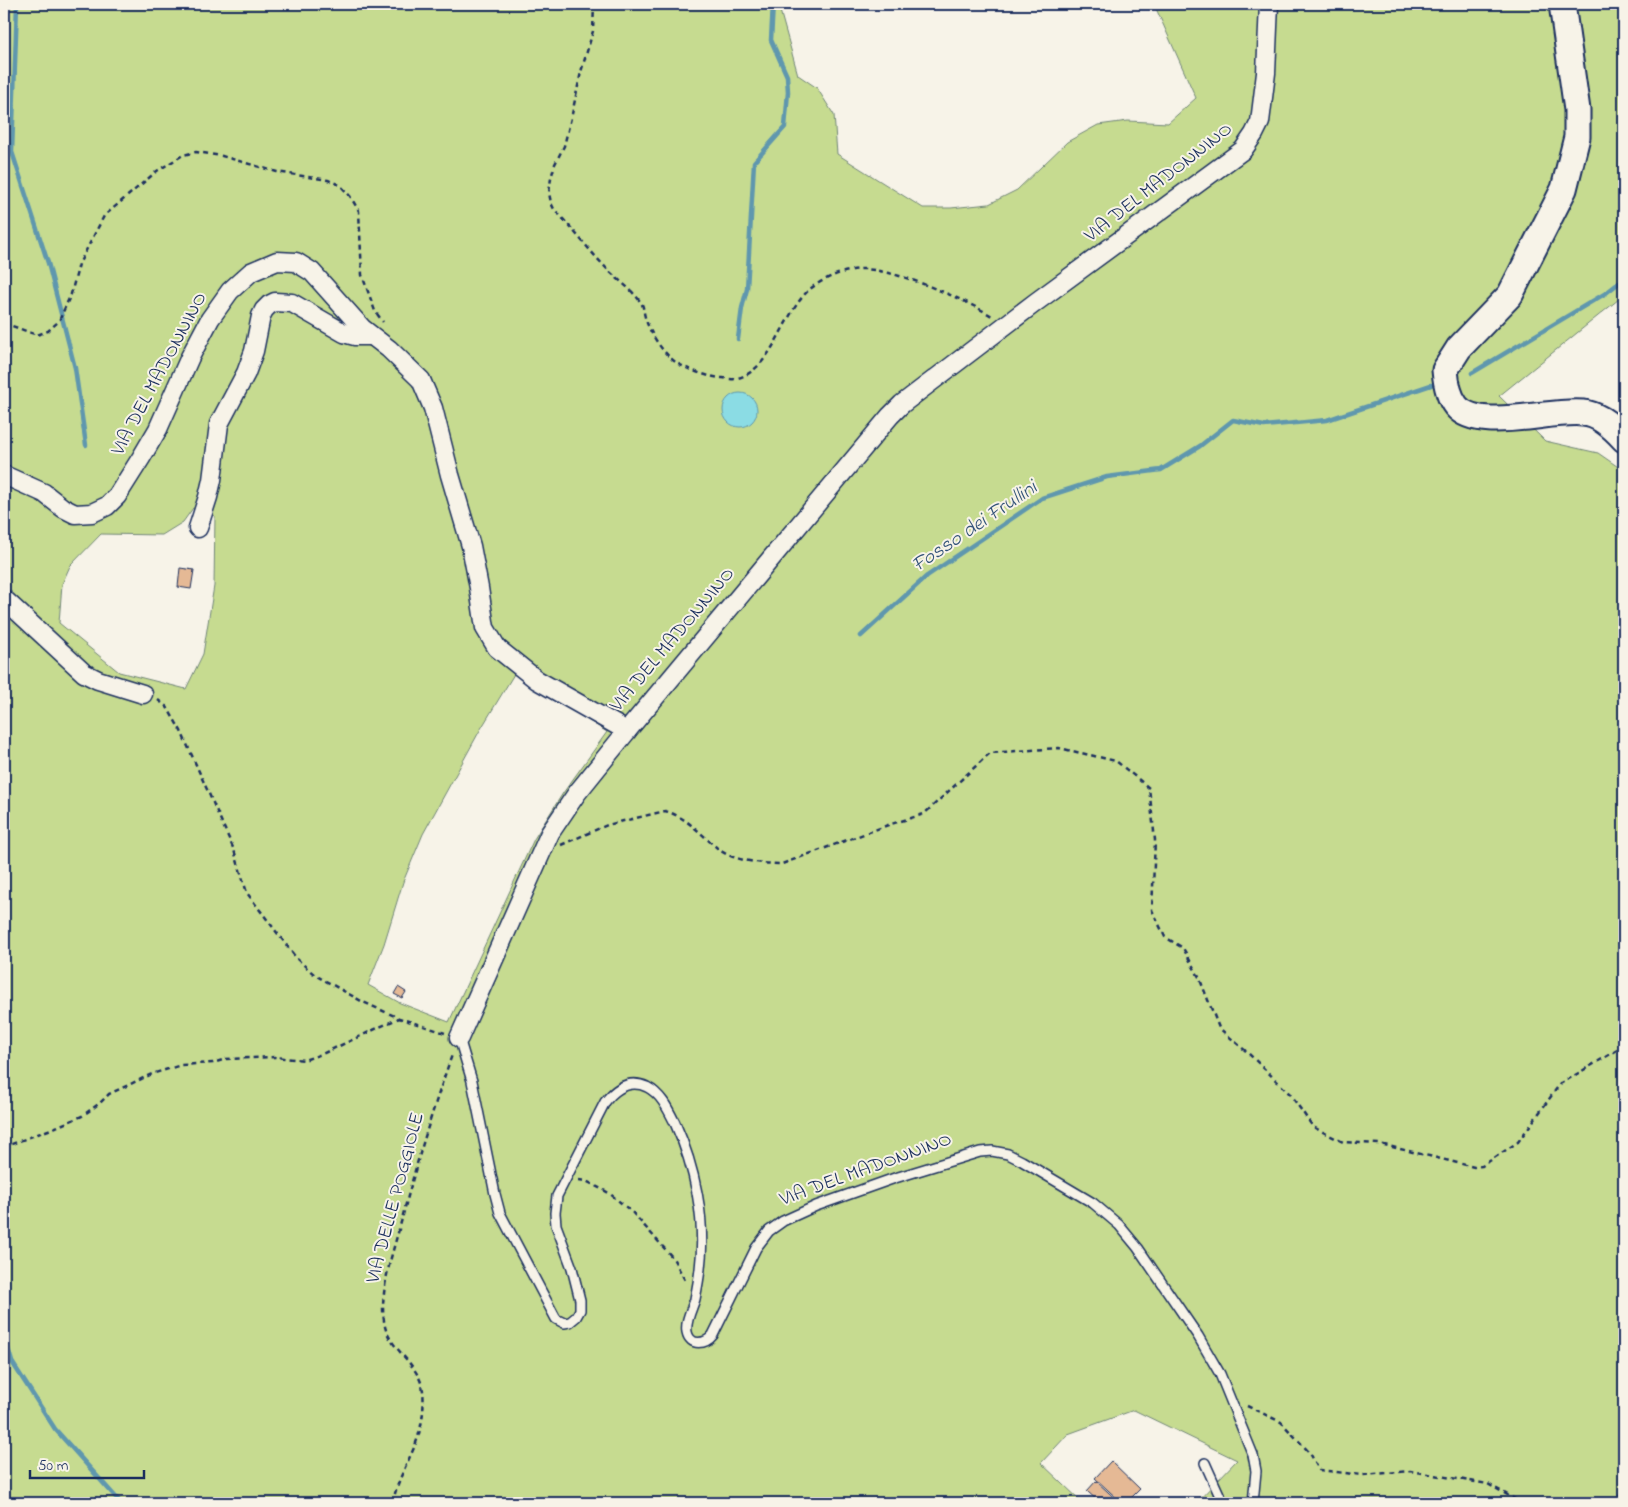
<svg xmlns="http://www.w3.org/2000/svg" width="1628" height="1507" viewBox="0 0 1628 1507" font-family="'Indie Flower',sans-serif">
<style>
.green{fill:#c6db90;stroke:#708577;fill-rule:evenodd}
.water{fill:#8bdce4;stroke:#5e97ae}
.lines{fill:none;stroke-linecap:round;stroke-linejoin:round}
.stream{stroke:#5e97ae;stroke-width:4.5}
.building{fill:#e5b995;stroke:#1b2f5e}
.lane-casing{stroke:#1b2f5e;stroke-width:12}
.street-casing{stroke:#1b2f5e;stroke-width:21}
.secondary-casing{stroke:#1b2f5e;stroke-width:29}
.path{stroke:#1b2f5e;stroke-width:2.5;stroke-dasharray:5 4;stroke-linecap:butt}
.lane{stroke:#f7f3e8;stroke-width:9}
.street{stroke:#f7f3e8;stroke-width:18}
.secondary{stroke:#f7f3e8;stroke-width:25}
.labels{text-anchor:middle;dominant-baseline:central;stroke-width:4;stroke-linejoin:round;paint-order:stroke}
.street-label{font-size:20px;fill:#1b2f5e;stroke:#f7f3e8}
.water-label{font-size:21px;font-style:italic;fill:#315279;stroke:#f7f3e8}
</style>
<rect width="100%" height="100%" fill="#f7f3e8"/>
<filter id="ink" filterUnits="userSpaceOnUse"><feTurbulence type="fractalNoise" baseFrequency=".02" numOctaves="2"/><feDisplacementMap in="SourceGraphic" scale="10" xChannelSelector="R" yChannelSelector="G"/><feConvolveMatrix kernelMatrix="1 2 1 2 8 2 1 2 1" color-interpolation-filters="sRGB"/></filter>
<g filter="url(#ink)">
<path class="green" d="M4,4H781L779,7L798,75L817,88L834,115L837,154L923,208H951L989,204L1017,190L1067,142L1098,125L1128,121L1168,123L1196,98L1154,4H1624V295L1499,396L1545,441L1598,453L1624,471V1503H1196L1237,1460L1134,1410L1068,1434L1041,1463L1083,1503H4ZM193,508L215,516L214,586L203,654L186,689L119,672L59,623L62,584L70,566L101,534L162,535L183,522ZM514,674L607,732L563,793L534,839L449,1022L400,1003L368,985L384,944L403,882L423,834L479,732Z"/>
<circle class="water" cx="740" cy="410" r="17"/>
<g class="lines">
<g class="stream">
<path d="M17,4L12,152L48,263L75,368L86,445"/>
<path d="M738,339L742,308L747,289L754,162L785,127L788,92L787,76L771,40L773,4"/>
<path d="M1472,373L1606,293L1624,279"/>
<path d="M861,636L927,576L1042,498L1107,477L1161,470L1200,446L1233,420L1264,426L1327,420L1431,385"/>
<path d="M4,1335L12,1362L55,1429L121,1503"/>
</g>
</g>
<g class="building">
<path d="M180,568L194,570L191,589L178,587Z"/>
<path d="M398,987L406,992L402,998L394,994Z"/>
<path d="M1111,1461L1140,1489L1126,1503H1122L1095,1478Z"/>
<path d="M1096,1481L1120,1503H1100L1087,1491Z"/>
</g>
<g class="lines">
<defs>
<g id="lane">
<path d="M459,1038L472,1081L495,1194L500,1213L556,1319L564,1323L570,1322L576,1317L580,1310V1300L572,1268L556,1225L555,1213L557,1196L605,1102C616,1088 630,1079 647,1087C661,1094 668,1109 675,1123C695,1167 706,1220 700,1269C699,1278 697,1289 695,1299C692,1309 685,1321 687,1332C690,1347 706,1344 713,1335L756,1248L769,1231L783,1221L816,1206L895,1178L980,1152L992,1151L1008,1154L1022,1161L1093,1203L1119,1225L1138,1248L1198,1336L1220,1374L1253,1455L1256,1471L1253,1503"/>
<path d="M1205,1463L1223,1503"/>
</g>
<g id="street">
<path d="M4,475L44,493L63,508L75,514L92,513L107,506L117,496L141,458L158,429L190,357L210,319L230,291L251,272L277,261L296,262L312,272L362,328L389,349L421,380L433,408L450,475L471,546L479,588L485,628L497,648L537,680L627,731L890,416L902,404L1036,302L1243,150L1254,134L1260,122L1266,73L1269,4"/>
<path d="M198,528L208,497L212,480L219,424L246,373L254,351L261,316L264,310L269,305L275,302L292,303L344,333L355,336H370"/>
<path d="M4,599L84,673L98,680L143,694"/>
<path d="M459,1038L550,833L577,793L627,731"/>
</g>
<path id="secondary" d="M1562,4L1577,110V137L1564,189L1510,295L1459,348L1445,370C1446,382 1448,396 1456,406C1478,433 1551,409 1583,413C1599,414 1614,428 1624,439"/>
</defs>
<use href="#lane" class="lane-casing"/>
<use href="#street" class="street-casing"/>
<use href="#secondary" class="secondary-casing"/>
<g class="path">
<path d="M594,4L593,31L581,72L572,114L564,146L555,164L551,178L549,193L551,203L554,209C572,228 588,249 607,269C617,279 630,288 639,300C644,305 643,310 645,317C649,332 663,354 677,363C688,370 711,378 723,378C728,379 734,380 738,378C774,368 782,314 810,289C824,278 844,270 862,269C895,269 964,299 992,316"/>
<path d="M4,323L37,335L48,331L59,321L71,294L79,264L104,216L157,171L183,155L196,152L222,156L277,172L328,180L340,185L350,196L359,211L362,275L375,311L383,322"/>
<path d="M158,700L167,707L181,731L234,850L247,893L297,959L315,975L363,1002L399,1018L445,1033"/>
<path d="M561,845L607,825L665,811C688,817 703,837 721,851C736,861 764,864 782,864L888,825L924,814L990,753L1059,748L1116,761L1149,788L1155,840L1152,910L1165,937L1183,948L1199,977L1219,1028L1247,1052L1290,1094L1313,1127L1343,1142L1380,1144L1474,1167L1482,1166L1518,1142L1560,1084L1624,1046"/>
<path d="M4,1149L9,1145L51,1129L82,1116L100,1103L109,1094L152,1074L181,1065L213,1063L226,1059L275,1057L304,1060L322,1054L399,1018"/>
<path d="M579,1180L586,1181L609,1193L632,1212L673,1258L686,1282"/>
<path d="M1247,1406L1281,1422L1310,1453L1319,1470L1362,1475L1410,1471L1488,1484L1522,1503"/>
<path d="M393,1503C396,1484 405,1468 413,1450C421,1433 425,1410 423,1391C420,1366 394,1352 386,1330C384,1324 383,1314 383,1307C384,1275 395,1245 403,1215C417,1161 433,1108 452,1055"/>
<path d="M1613,1503L1624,1491"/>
</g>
<use href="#lane" class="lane"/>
<use href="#street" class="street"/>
<use href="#secondary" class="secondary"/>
</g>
</g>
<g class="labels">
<g class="street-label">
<text transform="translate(1159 183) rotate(-38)">VIA DEL MADONNINO</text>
<text transform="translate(160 374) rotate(-62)">VIA DEL MADONNINO</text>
<text transform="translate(673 640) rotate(-50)">VIA DEL MADONNINO</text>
<text transform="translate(866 1170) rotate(-20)">VIA DEL MADONNINO</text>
<text transform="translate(396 1198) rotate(-75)">VIA DELLE POGGIOLE</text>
</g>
<g class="water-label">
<text transform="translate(975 527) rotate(-34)">Fosso dei Frullini</text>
</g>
</g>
<rect width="1628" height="1507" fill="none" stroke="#f7f3e8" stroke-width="20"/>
<rect x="10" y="10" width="1608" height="1487" fill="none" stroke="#1b2f5e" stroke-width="2" filter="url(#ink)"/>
<path d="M30 1470v8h114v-8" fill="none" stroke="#1b2f5e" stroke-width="2.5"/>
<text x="38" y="1470" font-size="15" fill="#1b2f5e" stroke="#f7f3e8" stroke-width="4" paint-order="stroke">50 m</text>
</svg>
